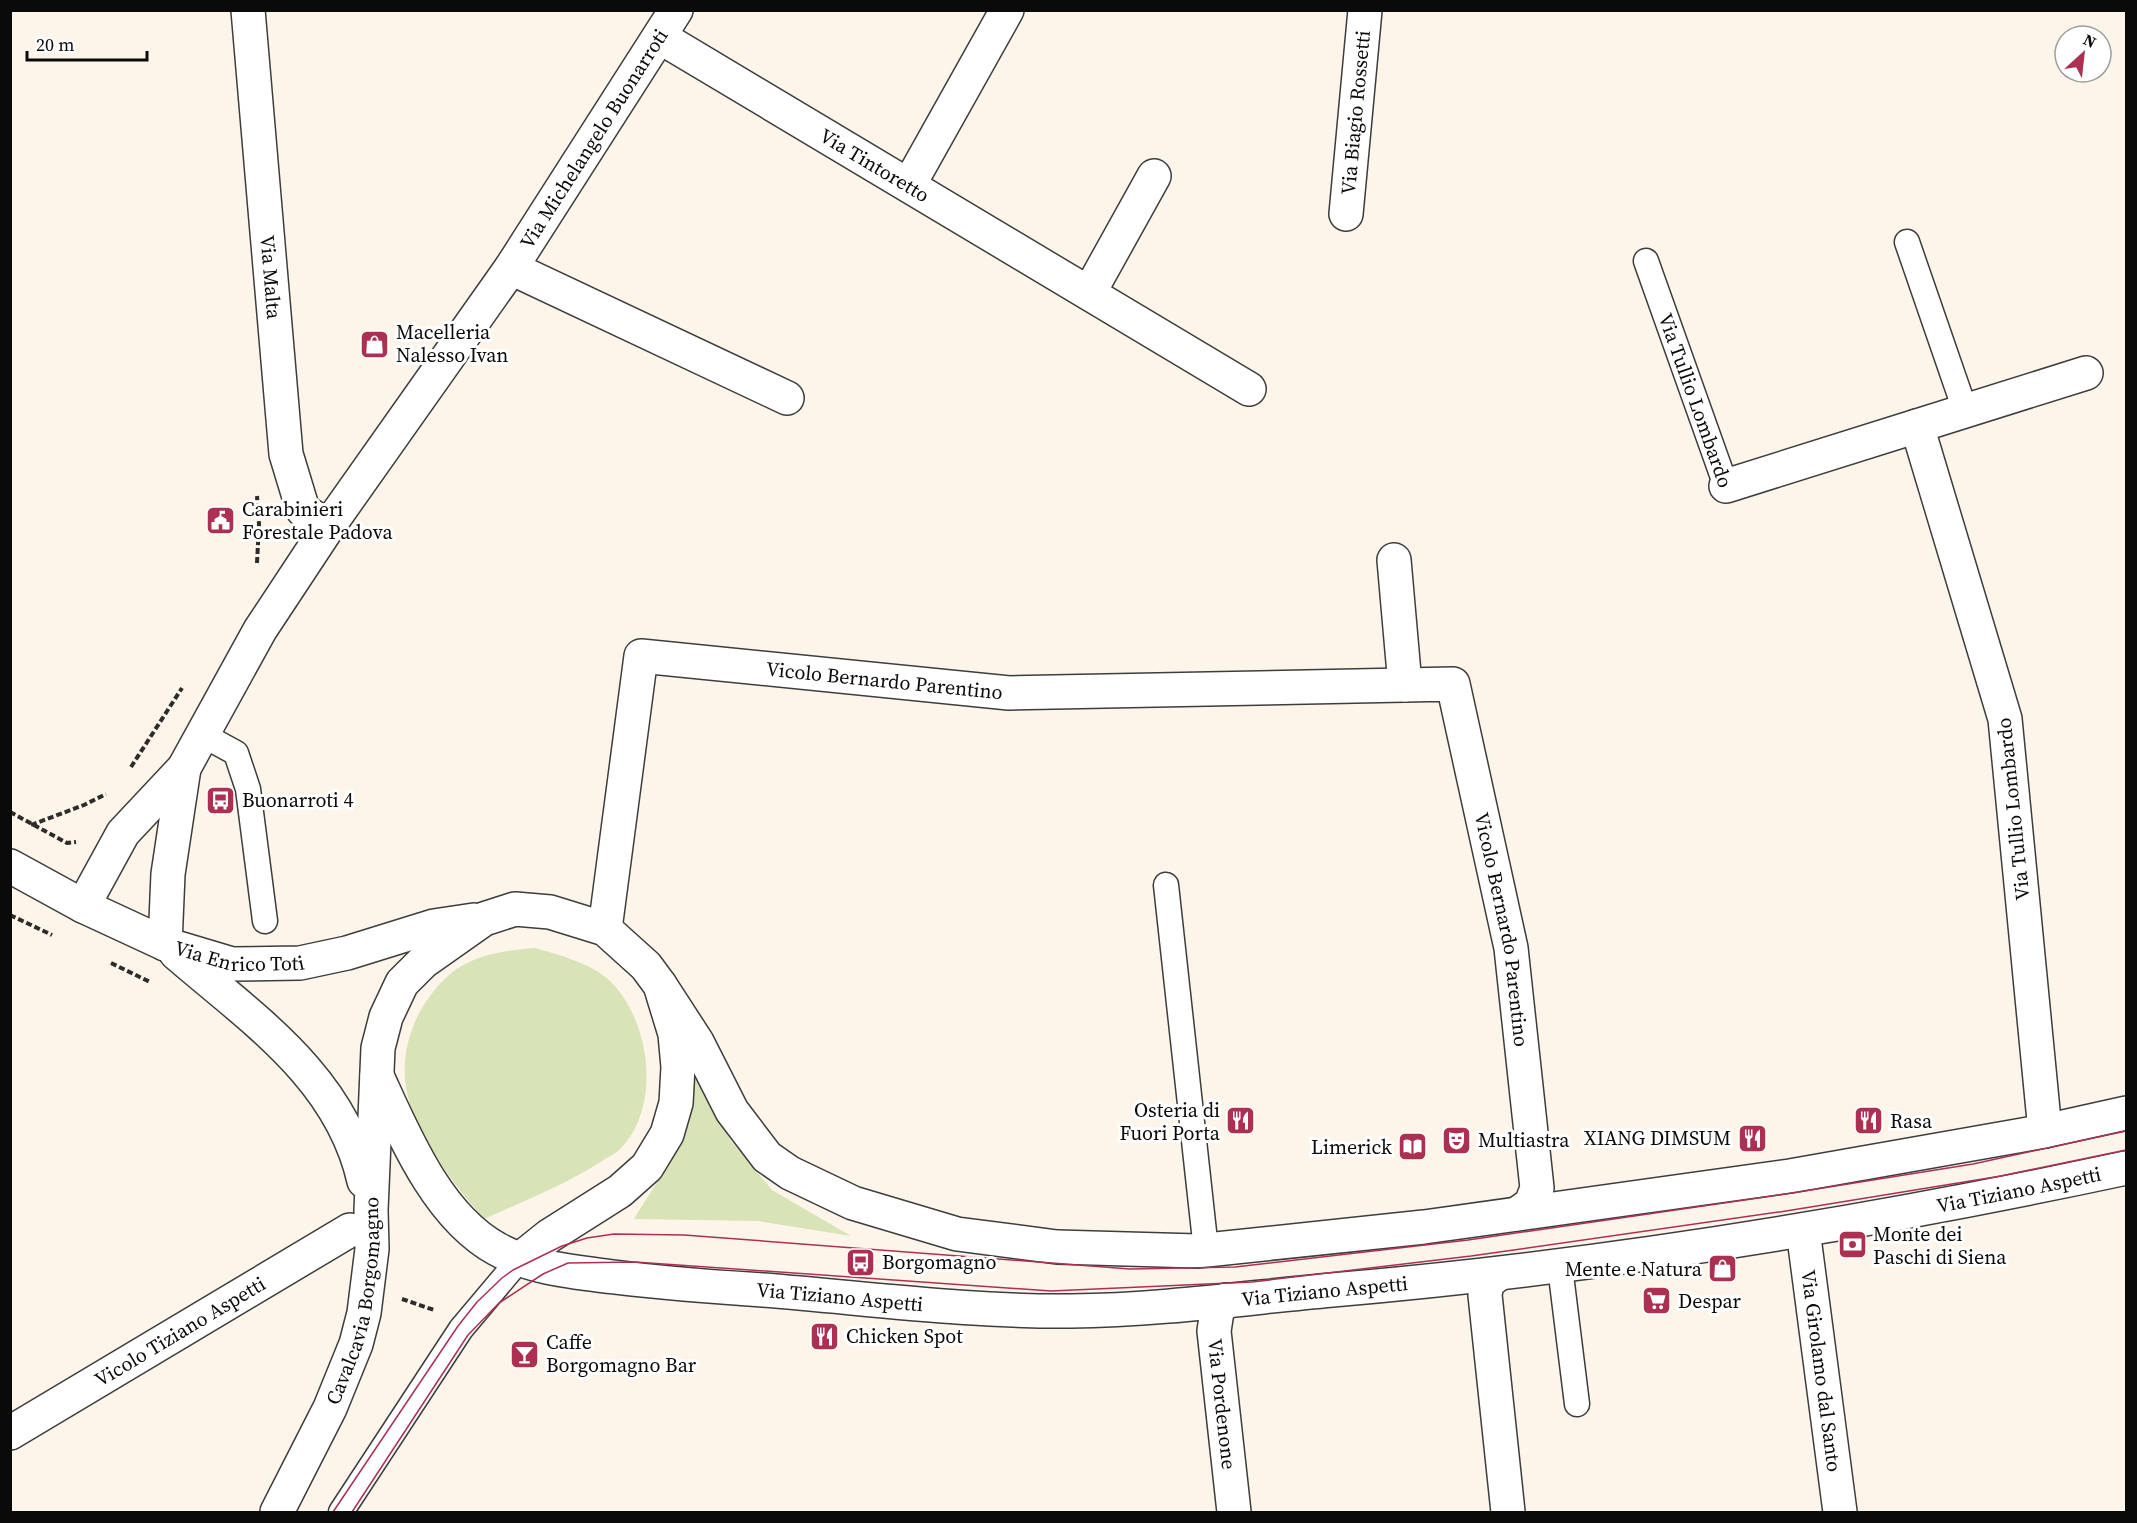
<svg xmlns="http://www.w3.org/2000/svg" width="2137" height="1523" viewBox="0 0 2137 1523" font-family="'Source Serif 4',serif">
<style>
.green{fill:#d8e3b7}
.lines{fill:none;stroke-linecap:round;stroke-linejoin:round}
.service-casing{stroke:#3d3d3d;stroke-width:27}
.minor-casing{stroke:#3d3d3d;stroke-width:36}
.tertiary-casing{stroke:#3d3d3d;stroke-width:36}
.path{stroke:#2c2c2c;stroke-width:4;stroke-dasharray:6 3;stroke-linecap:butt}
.service{stroke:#fff;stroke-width:24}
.minor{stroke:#fff;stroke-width:33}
.tertiary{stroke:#fff;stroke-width:33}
.tram{stroke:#ac3052;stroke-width:1.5}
.labels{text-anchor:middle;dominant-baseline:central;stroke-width:6;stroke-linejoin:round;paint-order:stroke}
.street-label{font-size:20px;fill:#0a0a0a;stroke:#fff}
.poi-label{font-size:20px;fill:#0a0a0a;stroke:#fff;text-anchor:start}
</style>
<rect width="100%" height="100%" fill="#fdf5e9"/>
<g class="green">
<path d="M535,948C557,954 593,964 610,981C650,1020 662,1105 621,1148C617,1153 608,1157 602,1161C565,1185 524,1201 484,1219C456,1186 423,1146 410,1104C395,1058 413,1007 449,975C472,955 506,950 535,948Z"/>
<path d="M692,1063L704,1094L731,1141L772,1190L851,1236L758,1221L634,1219C666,1166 702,1129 692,1063Z"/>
</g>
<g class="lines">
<defs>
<g id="service">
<path d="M1907,242L1965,410"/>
<path id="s1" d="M1646,261L1726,486"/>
<path d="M203,735L236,753L248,789L265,921"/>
<path d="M1166,885L1206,1250"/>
<path d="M1560,1267L1577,1404"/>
<path d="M341,1512L461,1329L519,1260"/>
</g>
<g id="minor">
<path id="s2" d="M248,10L286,454L303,510L328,527"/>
<path id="s3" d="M660,37L1249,389"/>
<path d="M909,185L1007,10"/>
<path id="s4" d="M1346,214L1365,10"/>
<path d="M511,268L787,398"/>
<path d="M1089,293L1154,176"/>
<path d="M1726,486L1917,426"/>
<path d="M1394,560L1405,685"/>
<path id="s5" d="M605,929L641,656L1009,693L1453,684L1511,948L1537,1188L1531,1204L1517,1214"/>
<path d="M2045,1131L2005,719L1917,426L2086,373"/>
<path id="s6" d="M1803,1230L1840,1512"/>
<path d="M1497,1275L1487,1283L1485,1295L1508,1512"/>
<path id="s7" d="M1226,1300L1217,1311L1214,1331L1234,1512"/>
<path id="s8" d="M10,1433L350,1230"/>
</g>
<g id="tertiary">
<path id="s9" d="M10,866L83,906L165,944L232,964L300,963L347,953L434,926L474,920"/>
<path id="s10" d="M83,906L123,833L184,768L260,630L328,527L511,268L676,10"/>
<path d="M165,944L168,874L184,768"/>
<path d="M176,953C251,1018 341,1077 364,1181"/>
<path d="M660,985L697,1042L732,1111L767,1157L790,1173L853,1203L957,1234L1057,1247L1197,1251L1424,1227L1790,1176L2045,1131L2126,1113"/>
<path id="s11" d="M377,1076C404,1135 437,1216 497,1249C533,1269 575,1272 614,1277C664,1283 714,1287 763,1290C865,1298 969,1312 1071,1311C1158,1310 1246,1298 1332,1290C1599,1267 1864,1224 2126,1168"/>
<path id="s12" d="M277,1512L330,1408L356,1344L364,1313L372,1249L371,1210L378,1048L386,1017L402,983L423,962L484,919L515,909L550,912L605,929L646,966L660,985L675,1034L678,1067L676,1103L667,1134L647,1167L620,1191L549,1236L519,1260"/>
</g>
</defs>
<use href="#service" class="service-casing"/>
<use href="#minor" class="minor-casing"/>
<use href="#tertiary" class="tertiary-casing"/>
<g class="path">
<path d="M257,563L259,524L257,496"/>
<path d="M131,767L182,688"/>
<path d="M10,812L67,843L76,842"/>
<path d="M31,825L84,805L106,794"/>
<path d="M10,915L52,935"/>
<path d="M111,963L150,982"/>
<path d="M402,1299L434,1310"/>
</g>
<use href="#service" class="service"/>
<use href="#minor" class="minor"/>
<use href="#tertiary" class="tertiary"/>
<g class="tram">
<path d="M333,1512L458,1326L477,1302L502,1278L513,1270L562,1246L587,1238L614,1234L684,1235L1130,1269L1235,1267L1468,1240L1779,1195L1973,1164L2126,1131"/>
<path d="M352,1512L468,1335L499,1303L543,1274L568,1263L635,1262L1051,1291L1252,1282L1471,1256L1786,1211L2001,1176L2126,1150"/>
</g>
</g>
<defs>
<symbol id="shop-square" viewBox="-11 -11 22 22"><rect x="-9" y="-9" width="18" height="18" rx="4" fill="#ac3052" stroke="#fff"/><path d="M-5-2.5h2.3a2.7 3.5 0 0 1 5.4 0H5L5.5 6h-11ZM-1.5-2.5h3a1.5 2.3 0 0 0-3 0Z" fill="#fff"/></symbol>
<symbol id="civic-square" viewBox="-11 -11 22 22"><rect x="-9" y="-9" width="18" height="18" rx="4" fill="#ac3052" stroke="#fff"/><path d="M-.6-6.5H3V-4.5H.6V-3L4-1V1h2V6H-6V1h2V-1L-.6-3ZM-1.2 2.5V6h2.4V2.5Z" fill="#fff"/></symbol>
<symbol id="bus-square" viewBox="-11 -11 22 22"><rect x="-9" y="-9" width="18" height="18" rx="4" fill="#ac3052" stroke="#fff"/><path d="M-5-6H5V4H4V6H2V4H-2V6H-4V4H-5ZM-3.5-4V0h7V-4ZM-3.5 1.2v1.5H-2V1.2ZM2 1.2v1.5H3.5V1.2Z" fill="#fff"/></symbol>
<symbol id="restaurant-square" viewBox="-11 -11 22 22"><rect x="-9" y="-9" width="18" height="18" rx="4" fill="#ac3052" stroke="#fff"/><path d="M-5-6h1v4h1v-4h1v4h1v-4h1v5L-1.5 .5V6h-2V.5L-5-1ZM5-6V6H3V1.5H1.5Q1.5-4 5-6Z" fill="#fff"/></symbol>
<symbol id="theatre-square" viewBox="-11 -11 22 22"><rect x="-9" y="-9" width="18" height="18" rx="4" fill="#ac3052" stroke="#fff"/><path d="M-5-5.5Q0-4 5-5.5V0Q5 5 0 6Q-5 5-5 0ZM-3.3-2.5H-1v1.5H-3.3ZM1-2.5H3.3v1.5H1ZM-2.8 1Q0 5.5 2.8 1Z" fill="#fff"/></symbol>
<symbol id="library-square" viewBox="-11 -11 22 22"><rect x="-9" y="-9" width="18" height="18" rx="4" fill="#ac3052" stroke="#fff"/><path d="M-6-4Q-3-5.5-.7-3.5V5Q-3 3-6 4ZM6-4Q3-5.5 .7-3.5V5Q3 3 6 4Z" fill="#fff"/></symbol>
<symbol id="bank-square" viewBox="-11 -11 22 22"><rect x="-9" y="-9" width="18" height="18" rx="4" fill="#ac3052" stroke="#fff"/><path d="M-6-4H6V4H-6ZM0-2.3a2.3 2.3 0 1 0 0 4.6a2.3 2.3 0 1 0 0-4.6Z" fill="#fff"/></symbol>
<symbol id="supermarket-square" viewBox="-11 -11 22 22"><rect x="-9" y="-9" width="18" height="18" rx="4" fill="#ac3052" stroke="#fff"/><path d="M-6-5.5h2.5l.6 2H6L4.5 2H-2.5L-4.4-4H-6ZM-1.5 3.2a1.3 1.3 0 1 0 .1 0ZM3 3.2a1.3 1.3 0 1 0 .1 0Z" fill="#fff"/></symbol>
<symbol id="bar-square" viewBox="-11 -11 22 22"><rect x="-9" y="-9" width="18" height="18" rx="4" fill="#ac3052" stroke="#fff"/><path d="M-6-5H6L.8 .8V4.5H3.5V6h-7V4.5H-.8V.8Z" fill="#fff"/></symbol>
</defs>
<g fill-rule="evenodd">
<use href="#shop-square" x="358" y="328" width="33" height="33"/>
<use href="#civic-square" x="204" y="504" width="33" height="33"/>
<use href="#bus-square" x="204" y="784" width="33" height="33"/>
<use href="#restaurant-square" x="1224" y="1104" width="33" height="33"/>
<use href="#restaurant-square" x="1852" y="1104" width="33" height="33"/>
<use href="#restaurant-square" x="1736" y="1122" width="33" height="33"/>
<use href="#theatre-square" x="1440" y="1124" width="33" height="33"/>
<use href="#library-square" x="1396" y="1130" width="33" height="33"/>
<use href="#bank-square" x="1836" y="1228" width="33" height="33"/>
<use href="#bus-square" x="844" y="1246" width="33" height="33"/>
<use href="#shop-square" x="1706" y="1252" width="33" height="33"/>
<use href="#supermarket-square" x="1640" y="1284" width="33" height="33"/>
<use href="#restaurant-square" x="808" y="1320" width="33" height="33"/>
<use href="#bar-square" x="508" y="1338" width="33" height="33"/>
</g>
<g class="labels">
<g class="street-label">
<text stroke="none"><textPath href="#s4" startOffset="102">Via Biagio Rossetti</textPath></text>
<text stroke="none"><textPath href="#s10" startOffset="924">Via Michelangelo Buonarroti</textPath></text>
<text stroke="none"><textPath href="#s3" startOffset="250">Via Tintoretto</textPath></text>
<text stroke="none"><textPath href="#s2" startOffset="268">Via Malta</textPath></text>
<text stroke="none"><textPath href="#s1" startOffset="148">Via Tullio Lombardo</textPath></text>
<text stroke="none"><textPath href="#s5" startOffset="520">Vicolo Bernardo Parentino</textPath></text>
<text transform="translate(2013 809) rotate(-96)">Via Tullio Lombardo</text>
<text stroke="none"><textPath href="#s5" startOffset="1340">Vicolo Bernardo Parentino</textPath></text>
<text stroke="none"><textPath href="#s9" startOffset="250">Via Enrico Toti</textPath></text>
<text stroke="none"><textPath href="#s11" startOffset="1750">Via Tiziano Aspetti</textPath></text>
<text stroke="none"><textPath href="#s11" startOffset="1048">Via Tiziano Aspetti</textPath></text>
<text stroke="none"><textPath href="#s11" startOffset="562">Via Tiziano Aspetti</textPath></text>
<text stroke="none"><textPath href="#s12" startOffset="228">Cavalcavia Borgomagno</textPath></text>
<text stroke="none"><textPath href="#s8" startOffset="198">Vicolo Tiziano Aspetti</textPath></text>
<text stroke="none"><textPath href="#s6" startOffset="142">Via Girolamo dal Santo</textPath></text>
<text stroke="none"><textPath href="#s7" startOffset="108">Via Pordenone</textPath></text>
</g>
<g class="poi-label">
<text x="396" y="332">Macelleria<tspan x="396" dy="23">Nalesso Ivan</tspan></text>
<text x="242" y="509">Carabinieri<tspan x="242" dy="23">Forestale Padova</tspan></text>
<text x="242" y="800">Buonarroti 4</text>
<text x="1220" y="1110" text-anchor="end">Osteria di<tspan x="1220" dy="23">Fuori Porta</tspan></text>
<text x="1890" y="1121">Rasa</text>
<text x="1731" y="1138" text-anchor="end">XIANG DIMSUM</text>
<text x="1478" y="1140">Multiastra</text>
<text x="1392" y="1147" text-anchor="end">Limerick</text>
<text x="1873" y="1234">Monte dei<tspan x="1873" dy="23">Paschi di Siena</tspan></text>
<text x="882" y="1262">Borgomagno</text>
<text x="1702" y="1269" text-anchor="end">Mente e Natura</text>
<text x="1678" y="1301">Despar</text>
<text x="846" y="1336">Chicken Spot</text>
<text x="546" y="1342">Caffe<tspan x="546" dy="23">Borgomagno Bar</tspan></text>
</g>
</g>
<rect width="2137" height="1523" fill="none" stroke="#0a0a0a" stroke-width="24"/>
<g transform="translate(2083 54) rotate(27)"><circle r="28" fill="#ffffff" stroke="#9d9d9d" stroke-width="1.5"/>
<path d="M0-4.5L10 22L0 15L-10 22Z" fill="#ac3052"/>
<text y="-9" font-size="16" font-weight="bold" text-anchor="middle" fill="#0a0a0a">N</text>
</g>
<path d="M27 51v9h120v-9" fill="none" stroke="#0a0a0a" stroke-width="3"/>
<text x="36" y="51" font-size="18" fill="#0a0a0a" stroke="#ffffff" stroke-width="4.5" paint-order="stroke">20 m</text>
</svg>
